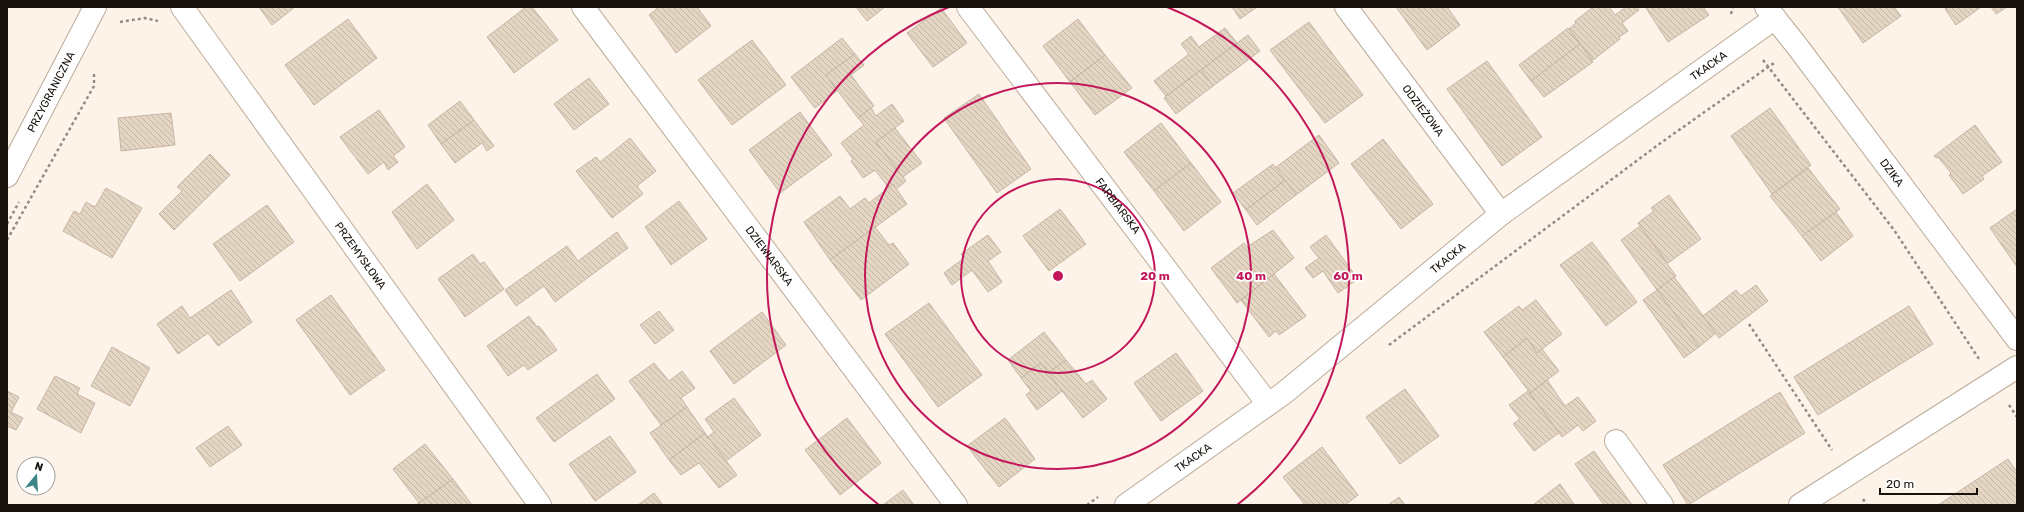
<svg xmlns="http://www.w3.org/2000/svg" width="2024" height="512" viewBox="0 0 2024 512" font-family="Rubik,sans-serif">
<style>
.building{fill:url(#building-back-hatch);stroke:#c6b6a5}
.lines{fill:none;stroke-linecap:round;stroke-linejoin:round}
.minor-casing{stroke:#bbab9a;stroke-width:24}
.path{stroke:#948c83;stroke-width:2.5;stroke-dasharray:3 3;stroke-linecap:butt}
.minor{stroke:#fff;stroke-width:22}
.ring{fill:none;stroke:#c2185b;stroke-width:2}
.labels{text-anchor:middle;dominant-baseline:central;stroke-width:3.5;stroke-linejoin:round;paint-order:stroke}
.street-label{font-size:11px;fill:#18120c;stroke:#fff}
.centre{fill:#c2185b;stroke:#fff;stroke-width:2}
.ring-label{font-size:12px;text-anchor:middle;font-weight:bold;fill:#c2185b;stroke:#fff;stroke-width:3.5;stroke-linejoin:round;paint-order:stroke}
</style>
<defs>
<pattern id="building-back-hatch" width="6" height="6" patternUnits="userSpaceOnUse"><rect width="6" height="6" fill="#e5d5c3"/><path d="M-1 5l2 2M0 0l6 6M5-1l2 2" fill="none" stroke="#c4b6a6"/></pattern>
</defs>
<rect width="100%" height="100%" fill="#fdf3e8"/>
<g class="building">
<path d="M259,7H295L272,25Z"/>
<path d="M526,7H532L558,40L514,73L487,37Z"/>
<path d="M659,7H697L711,26L676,53L649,15Z"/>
<path d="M856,7H885L867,21Z"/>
<path d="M1232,7H1257L1240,19Z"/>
<path d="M1396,7H1447L1460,25L1427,50Z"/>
<path d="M1593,7H1609L1615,15L1626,7H1637L1639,10L1622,23L1628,31L1619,37L1620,39L1593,60L1569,29L1576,23L1575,21Z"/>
<path d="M1648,7H1703L1709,15L1668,42L1646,8Z"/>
<path d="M1838,7H1894L1901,16L1863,43Z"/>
<path d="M1947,7H1981L1956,25L1945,9Z"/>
<path d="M1991,7H2007L1996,14Z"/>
<path d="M941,8L967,43L933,67L907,33Z"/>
<path d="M348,19L377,58L314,105L285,65Z"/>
<path d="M1078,19L1105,55L1070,82L1043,46Z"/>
<path d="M1309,22L1363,95L1325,123L1270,50Z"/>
<path d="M1225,28L1237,43L1166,96L1154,81L1189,54L1181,44L1191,36L1199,47Z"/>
<path d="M1568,28L1580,44L1531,81L1519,65Z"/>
<path d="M1248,35L1260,51L1213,86L1201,70Z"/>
<path d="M842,38L855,54L826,75L837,91L815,108L791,77Z"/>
<path d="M752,40L786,85L732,125L698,80Z"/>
<path d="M1580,44L1593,62L1544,97L1531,81Z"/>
<path d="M855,54L864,65L851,75L874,106L858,118L826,75Z"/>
<path d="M1105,55L1132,88L1095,115L1070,82Z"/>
<path d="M1487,61L1542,137L1502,166L1447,89Z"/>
<path d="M1201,70L1213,86L1176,114L1164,98Z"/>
<path d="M589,78L609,104L574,130L554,104Z"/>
<path d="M979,94L1031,169L997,193L944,118Z"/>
<path d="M460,101L474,120L441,144L428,125Z"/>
<path d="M892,104L904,121L876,142L906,181L896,189L893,184L889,188L875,170L863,178L851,161L853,159L841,143L864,125L858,118L871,108L876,116Z"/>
<path d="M1770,108L1811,165L1772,194L1731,136Z"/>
<path d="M379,110L405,147L393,156L398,162L388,170L384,162L368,174L340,137Z"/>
<path d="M800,112L832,155L780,193L749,150Z"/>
<path d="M171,113L175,145L121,151L118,118Z"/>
<path d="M474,120L494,146L487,151L482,143L455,163L441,144Z"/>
<path d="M1161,123L1191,163L1154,191L1124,152Z"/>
<path d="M1975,125L2002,162L1982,176L1984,179L1963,194L1949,175L1951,173L1938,157L1936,158L1934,156Z"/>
<path d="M895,128L922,163L903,177L876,142Z"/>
<path d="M1319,135L1339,163L1296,195L1275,168Z"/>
<path d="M630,138L656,171L637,186L643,194L612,218L576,171L596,157L600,162Z"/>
<path d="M1383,139L1433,204L1401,229L1351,164Z"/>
<path d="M210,154L230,175L174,230L159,214L182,191L177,187Z"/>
<path d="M1191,163L1221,202L1184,231L1154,191Z"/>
<path d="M1273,164L1285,180L1246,210L1233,193Z"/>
<path d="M1808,168L1840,209L1802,236L1770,196Z"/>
<path d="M1285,180L1296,195L1257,225L1246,210Z"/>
<path d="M427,184L454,220L417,249L392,212Z"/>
<path d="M893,184L907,204L830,260L804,222L840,196L850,209L865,198L869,203Z"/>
<path d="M106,188L142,208L112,258L63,231L74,211L80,214L86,202L95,207Z"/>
<path d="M1669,195L1701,239L1668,263L1638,223L1654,211L1651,208Z"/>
<path d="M679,201L707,239L671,265L645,227Z"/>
<path d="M267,205L294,242L240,281L213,244Z"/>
<path d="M1060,209L1086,244L1049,271L1023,236Z"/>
<path d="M2017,209V267L1990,228Z"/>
<path d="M1836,212L1853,236L1821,261L1802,236Z"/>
<path d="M1640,226L1676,276L1657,290L1621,240Z"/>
<path d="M875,227L889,245L893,243L909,264L861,300L830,260Z"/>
<path d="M1273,230L1294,258L1237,303L1211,268L1244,243L1247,247Z"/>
<path d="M617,232L628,248L555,302L544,286L516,306L505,290L567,246L578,261Z"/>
<path d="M988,235L1001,252L988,261L1002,282L988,292L972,270L952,285L944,273L964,258L961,254Z"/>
<path d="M1326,235L1358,279L1338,293L1323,271L1313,278L1305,268L1319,258L1310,247Z"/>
<path d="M1592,242L1637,302L1606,326L1560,265Z"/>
<path d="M473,254L480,264L484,262L504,289L465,317L438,279Z"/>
<path d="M1274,274L1306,316L1279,335L1276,331L1269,337L1241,300Z"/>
<path d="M1674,277L1716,333L1699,347L1657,290Z"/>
<path d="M1756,285L1768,301L1719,338L1703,316L1736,290L1741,296Z"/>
<path d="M231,290L252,322L218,346L208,333L178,354L157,324L182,306L190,318Z"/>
<path d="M1657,290L1699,347L1684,358L1643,300Z"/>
<path d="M331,295L385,370L350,395L296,320Z"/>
<path d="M1536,300L1562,334L1537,353L1527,338L1503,357L1484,332L1519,306L1522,310Z"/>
<path d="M929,303L982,375L938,407L885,334Z"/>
<path d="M1909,306L1933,344L1818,415L1794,377Z"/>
<path d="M659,311L674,330L655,344L640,325Z"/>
<path d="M762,312L786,345L734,384L710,351Z"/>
<path d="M529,316L537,327L539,326L557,350L528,370L524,365L508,376L487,346Z"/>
<path d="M1044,332L1066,360L1048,373L1041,363L1021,378L1008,360Z"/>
<path d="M1527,338L1537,353L1542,349L1559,371L1530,393L1503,357Z"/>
<path d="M112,347L150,368L130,406L91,386Z"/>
<path d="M1176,353L1203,391L1161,421L1134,383Z"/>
<path d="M1066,360L1086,384L1092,380L1107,399L1083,418L1048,373Z"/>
<path d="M654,363L669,381L682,371L695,388L681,398L687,407L661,425L629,381Z"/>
<path d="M1041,363L1062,391L1037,410L1026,395L1031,391L1021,378Z"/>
<path d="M597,374L615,399L554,442L536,418Z"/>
<path d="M55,376L80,388L77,394L95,403L81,433L37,409Z"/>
<path d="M1547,380L1565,406L1578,397L1596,421L1583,431L1578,425L1562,437L1530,393Z"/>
<path d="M1405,389L1439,436L1400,464L1366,417Z"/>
<path d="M7,391L19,397L11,412L23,418L16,430L7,426Z"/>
<path d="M1528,391L1559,433L1534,451L1513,424L1520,419L1509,405Z"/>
<path d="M1780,392L1805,433L1688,505L1663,465Z"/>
<path d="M734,398L761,435L726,461L708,437L714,432L705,419Z"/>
<path d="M687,407L705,433L669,460L650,433Z"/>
<path d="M847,418L881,463L840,495L805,450Z"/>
<path d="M1005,418L1035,459L999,487L967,446Z"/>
<path d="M228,426L242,445L210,467L196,448Z"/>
<path d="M705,433L737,475L719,488L699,463L681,475L669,460Z"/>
<path d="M610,436L636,472L595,501L569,464Z"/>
<path d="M425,444L453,479L419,503L393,469Z"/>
<path d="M1322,447L1358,495L1345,505H1305L1283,477Z"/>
<path d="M1594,451L1632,505H1604L1575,464Z"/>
<path d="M2008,459L2017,472V505H1938Z"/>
<path d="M453,479L472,505H416L419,503Z"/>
<path d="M1560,484L1574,504L1533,505Z"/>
<path d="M903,490L914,505H883Z"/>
<path d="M654,493L663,505H638Z"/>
<path d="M1399,497L1405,505H1388Z"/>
</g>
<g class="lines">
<defs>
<g id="minor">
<path id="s1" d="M182,7L540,505"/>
<path id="s2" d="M583,7L956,505"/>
<path id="s3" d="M968,7L1268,404"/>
<path id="s4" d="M1346,7L1501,214"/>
<path id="s5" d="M1766,7L1797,46L2017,339"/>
<path id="s6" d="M7,176L95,7"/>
<path d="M1616,441L1662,505"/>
<path id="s7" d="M1126,505L1284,393L1501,214L1775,18"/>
<path d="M1800,505L2017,367"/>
</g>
</defs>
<use href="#minor" class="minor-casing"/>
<g class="path">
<path d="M1731,14L1733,7"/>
<path d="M120,22L145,18L158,21"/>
<path d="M1763,60L1894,230L1979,359"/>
<path d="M7,224L19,202"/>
<path d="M7,240L94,86V72"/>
<path d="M1749,324L1832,450"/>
<path d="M1389,345L1662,142L1774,63"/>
<path d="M2009,405L2017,417"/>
<path d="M1863,499L1867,505"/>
<path d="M1087,505L1098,497"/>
</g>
<use href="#minor" class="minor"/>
</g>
<g class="ring">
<circle cx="1058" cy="276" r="97"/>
<circle cx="1058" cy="276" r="193"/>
<path d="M879 505A290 290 0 0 1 949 7M1167 7A290 290 0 0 1 1237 505"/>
</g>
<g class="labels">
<g class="street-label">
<text stroke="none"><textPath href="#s7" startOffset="730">TKACKA</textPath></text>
<text stroke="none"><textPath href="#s6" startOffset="95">PRZYGRANICZNA</textPath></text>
<text stroke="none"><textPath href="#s4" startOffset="129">ODZIEŻOWA</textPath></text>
<text stroke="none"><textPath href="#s5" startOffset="208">DZIKA</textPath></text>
<text stroke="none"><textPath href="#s3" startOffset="249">FARBIARSKA</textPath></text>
<text stroke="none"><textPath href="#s1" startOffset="306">PRZEMYSŁOWA</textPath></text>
<text stroke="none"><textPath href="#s2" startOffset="311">DZIEWIARSKA</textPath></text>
<text stroke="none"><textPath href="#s7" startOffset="406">TKACKA</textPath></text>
<text stroke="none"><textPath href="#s7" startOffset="82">TKACKA</textPath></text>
</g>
</g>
<circle cx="1058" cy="276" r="6" class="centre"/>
<g class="ring-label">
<text x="1155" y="280">20 m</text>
<text x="1251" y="280">40 m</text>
<text x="1348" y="280">60 m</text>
</g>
<rect width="2024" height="512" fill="none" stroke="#18120c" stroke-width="16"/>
<g transform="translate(36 476) rotate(18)"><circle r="19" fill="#ffffff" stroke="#a3a09e"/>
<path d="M0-3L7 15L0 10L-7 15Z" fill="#3c8486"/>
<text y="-6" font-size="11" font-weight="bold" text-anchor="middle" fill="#18120c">N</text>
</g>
<path d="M1880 488v6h97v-6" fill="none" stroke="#18120c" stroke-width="2"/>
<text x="1886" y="488" font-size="12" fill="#18120c" stroke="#ffffff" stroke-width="3" paint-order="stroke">20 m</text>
</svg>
